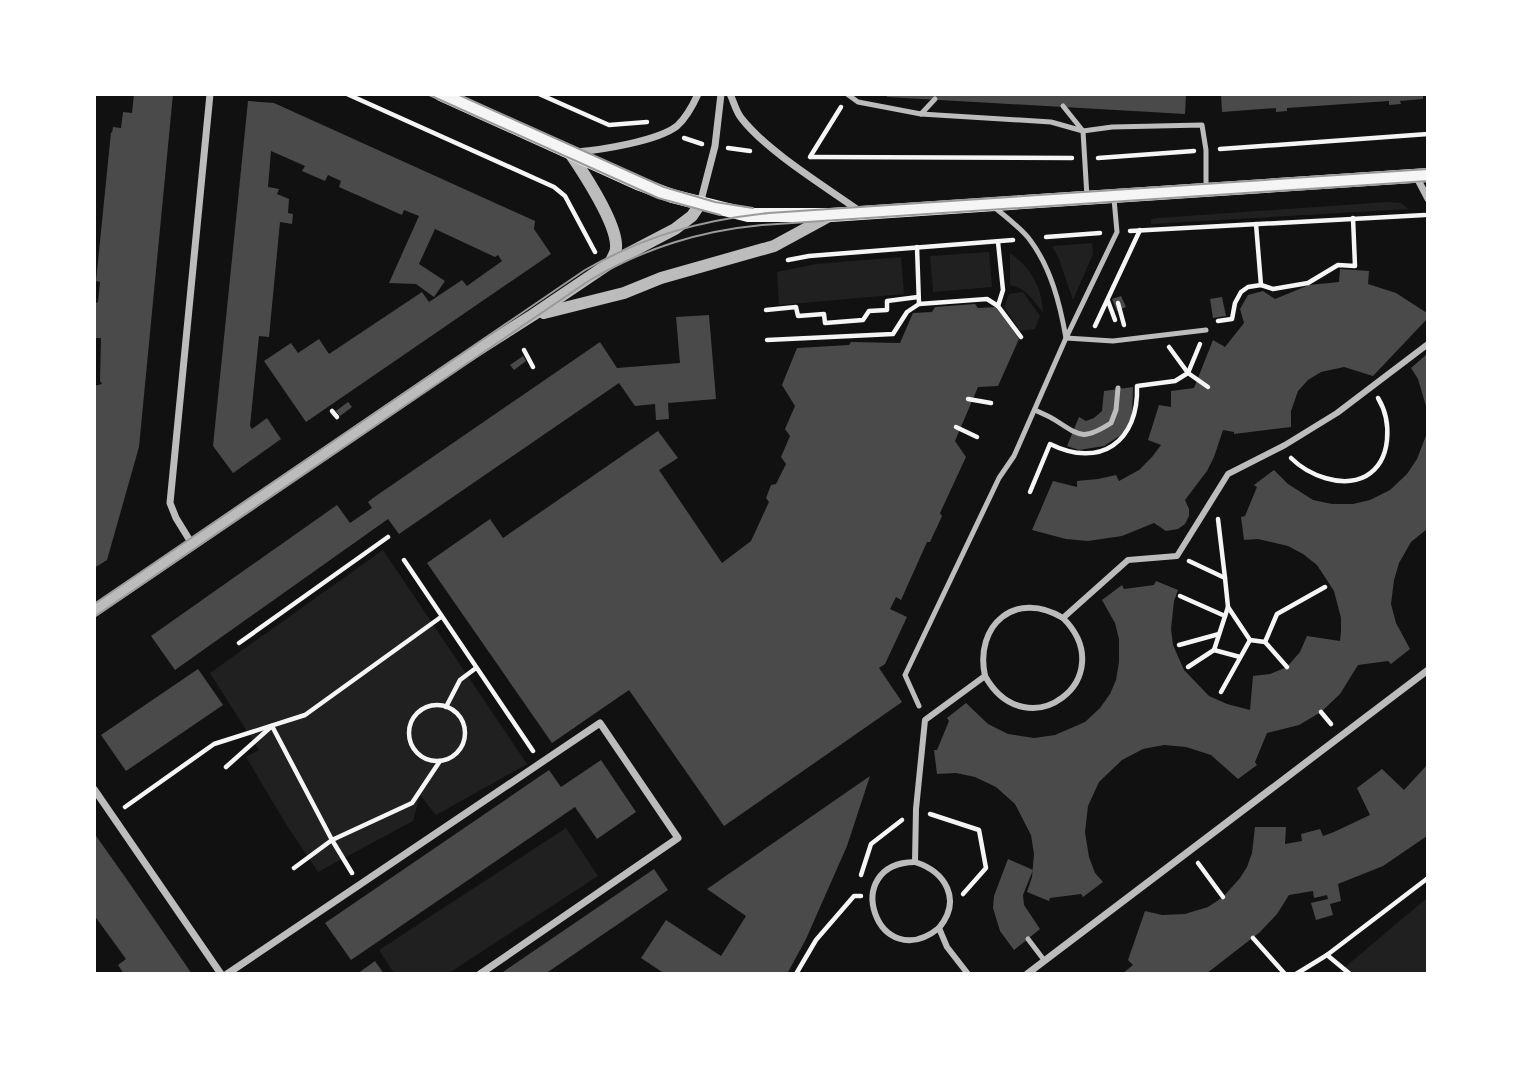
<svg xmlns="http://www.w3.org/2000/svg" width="1522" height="1068" viewBox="0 0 1522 1068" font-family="'DM Sans',sans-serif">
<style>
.green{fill:#202020}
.building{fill:#4a4a4a}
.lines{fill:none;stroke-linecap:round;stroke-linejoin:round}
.path{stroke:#f5f5f5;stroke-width:4.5}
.service{stroke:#bcbcbc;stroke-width:5}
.pedestrian{stroke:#bcbcbc;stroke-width:6}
.minor{stroke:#bcbcbc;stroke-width:7}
.tertiary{stroke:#bcbcbc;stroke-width:12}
.secondary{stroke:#f5f5f5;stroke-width:14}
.tram{stroke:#9a9a9a;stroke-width:2}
</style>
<rect width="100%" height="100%" fill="#111"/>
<g class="green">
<path d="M1387,202L1401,203L1409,209L1151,224V219L1157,218Z"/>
<path d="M1092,243L1093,254L1073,300L1059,259L1052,246Z"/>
<path d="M989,252L992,287L933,292L930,256Z"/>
<path d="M1010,253C1031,268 1042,287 1043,313C1033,300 1027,289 1010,285Z"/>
<path d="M901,257L904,294L779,305L777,272L816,264Z"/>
<path d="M1023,292L1040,316L1035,329L1020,331L1004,307L1009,294Z"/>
<path d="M383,550L527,764L436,815L420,795L413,821L318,872L286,824L246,757L259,750L210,673Z"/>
<path d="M566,828L598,876L449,973H394L379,950Z"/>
<path d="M1427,898V973H1338Z"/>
</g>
<g class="building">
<path d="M134,94H173L139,447L107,560L94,568V386L102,384L100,381L101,338H94V304L98,302L100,282L96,281L111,132L112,133L113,127L121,128L123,112L132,113Z"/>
<path d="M887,94H1186L1185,114L887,97Z"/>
<path d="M1221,94H1423V99L1400,101L1401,104L1389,105V101L1287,108V111L1276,112V108L1222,112Z"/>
<path d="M248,101L274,103L535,221L534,229L551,254L306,422L264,361L291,343L298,353L319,339L329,354L422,292L429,302L462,280L467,286L502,261L498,255L495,257L435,229L419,264L445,281L434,297L416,284L389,283L419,216L404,210L402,215L339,187L341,181L328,175L325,181L302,171L305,166L271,151L268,187L279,189L277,194L289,199L288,213L293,214L292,224L280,222L269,337L259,336L250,426L252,429L267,418L281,439L233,473L213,446Z"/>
<path d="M1340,269L1369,271L1368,284L1396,293L1427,313V319L1373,376L1344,367L1321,372L1308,380L1298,391L1291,411V427L1234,434V432L1223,430L1214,457L1207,471L1185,500L1189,509V516L1185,524L1178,529L1166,531L1154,523L1122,536L1088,541L1066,539L1032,530L1053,481L1077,487V481L1098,479L1116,475L1119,481L1139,470L1152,457L1161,445L1148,440L1159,405L1171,407V391L1194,388L1213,340L1225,347L1244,323L1240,309L1248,295L1263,291L1275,299L1309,285L1339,282Z"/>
<path d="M1121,296L1126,307L1117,311L1112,299Z"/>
<path d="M1222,297L1226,316L1213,318L1210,299Z"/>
<path d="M975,304L978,308L997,307L1019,339L998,386L978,387L955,441L966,457L940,513L942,516L930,542H927L901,600L896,597L890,609L907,617L885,664L879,668L902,702L724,826L629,690L552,743L427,563L490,519L503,538L658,431L678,458L659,470L722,563L751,541L769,502L766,498L771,485L776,484L786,464L781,457L790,436L785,429L795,406L782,385L797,348L849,345L851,342L900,343L913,313L932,312L935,307Z"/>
<path d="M709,315L716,399L668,403L669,419L656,420L655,404L635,406L619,383L399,534L388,519L175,670L151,636L337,505L350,523L372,508L368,502L373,498L600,342L617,368L680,363L676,317Z"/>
<path d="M1427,354V406H1426L1418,379L1411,368Z"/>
<path d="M523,356L526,361L514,370L510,365Z"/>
<path d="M1133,387L1132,415L1124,433L1104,446L1079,450L1067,446L1079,417L1086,421L1094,418L1102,411L1104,391Z"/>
<path d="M348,402L352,407L340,416L336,411Z"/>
<path d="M1427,433V529L1411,542L1399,563L1394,580L1391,604L1396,623L1410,649L1391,664L1388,661L1358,665L1340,694L1321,712L1299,725L1267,733L1255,762L1257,765L1238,779L1211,755L1186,747L1164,745L1143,749L1122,760L1099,782L1088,806L1085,832L1089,857L1095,873L1103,882L1083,897L1081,894L1050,898L1049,901L1027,892L1032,877L1034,854L1031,835L1015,804L996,787L975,777L956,773L937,774L934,750H937L949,721L947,718L966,703L988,724L1008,734L1034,738L1055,735L1085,722L1100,708L1110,694L1116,680L1119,662V639L1115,623L1102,600L1122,585L1124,589L1154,585L1156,581L1178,590L1174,601L1171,629L1173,645L1184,670L1209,696L1227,704L1250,710L1253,676L1270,674L1287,667L1300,652L1307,636L1340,641L1341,631V618L1334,591L1317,565L1303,554L1288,546L1258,539L1244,540L1241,517L1245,516L1257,487L1254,485L1274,470L1288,484L1313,500L1332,504H1353L1370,500L1390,490L1407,474L1417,459Z"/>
<path d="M198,669L223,705L126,771L101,735Z"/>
<path d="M601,760L636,812L597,839L575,807L351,960L325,923L549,770L561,787Z"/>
<path d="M1427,765V836L1383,866L1338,884L1341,901L1330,904L1333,915L1316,920L1311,903L1328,899L1327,895L1314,898L1313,891L1289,895L1277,914L1260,932L1206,974H1122L1133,965L1128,960L1145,911L1162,915L1185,914L1208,907L1223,897L1240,878L1247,867L1252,853L1255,827H1286L1285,844L1302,841L1301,834L1320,829L1323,836L1334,832L1370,815L1357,788L1382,769L1404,790Z"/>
<path d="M870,776L847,846L806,939L787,974H665L641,958L666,920L721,956L746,916L707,889Z"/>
<path d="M94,833L130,884L192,974H124L118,965L126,959L94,915Z"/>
<path d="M1008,859L1033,870L1023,895L1024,905L1040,929L1014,950L1000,931L993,908L994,896Z"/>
<path d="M654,869L668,890L545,974H500Z"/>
<path d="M375,961L384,974H357Z"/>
</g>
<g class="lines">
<g class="path">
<path d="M347,94L554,187L565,196L595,252"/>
<path d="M539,94L609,125L647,122"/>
<path d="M684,138L702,144"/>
<path d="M728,148L750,151"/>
<path d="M1220,149L1428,134"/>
<path d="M810,157L841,107"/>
<path d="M811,157L1072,158"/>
<path d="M1098,158L1194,151"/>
<path d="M1256,224L1261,285"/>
<path d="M1130,231L1425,215"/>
<path d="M1046,237L1100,233"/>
<path d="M998,242L1003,290L998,306L1021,337"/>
<path d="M917,247L919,304L987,299L998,306"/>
<path d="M788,260L809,256L1013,240"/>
<path d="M1108,301L1115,320"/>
<path d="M1118,303L1124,325"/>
<path d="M766,310L796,307L798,316L824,314L825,323L863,320L869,311L887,310V301L918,297"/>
<path d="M1218,321L1232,319L1235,303L1241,292L1248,287L1261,285L1273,289L1308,283L1338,265L1355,266L1353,218"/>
<path d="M1095,326L1140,230"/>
<path d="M767,340L893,334L907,312L919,304"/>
<path d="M1200,344L1188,373L1208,387"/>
<path d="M524,350L533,367"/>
<path d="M968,399L991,403"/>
<path d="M332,411L337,417"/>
<path d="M956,427L977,437"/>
<path d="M1291,458C1308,475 1342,489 1366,476C1392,461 1392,421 1378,398"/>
<path d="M1030,492L1050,444C1100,469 1139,442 1137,386L1175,381L1188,373L1169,347"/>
<path d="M1218,519L1225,578"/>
<path d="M404,560L533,751"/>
<path d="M1189,561L1225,578L1228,607L1250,640L1265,642L1287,667"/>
<path d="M1180,596L1225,616"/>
<path d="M1228,607L1214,650L1240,657"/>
<path d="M1265,642L1277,614L1325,587"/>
<path d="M239,643L388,537"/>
<path d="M1179,645L1219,634"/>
<path d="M1188,667L1214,650"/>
<path d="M1221,692L1250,640"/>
<circle cx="437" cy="733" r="28"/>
<path d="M446,707L460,680L476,668"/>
<path d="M1321,712L1331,724"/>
<path d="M226,767L272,726L332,840L294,868"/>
<path d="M125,807L214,744L305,715L441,617"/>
<path d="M930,814L979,830L986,868L963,894"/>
<path d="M1198,863L1223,897"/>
<path d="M352,873L332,840L412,803L440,761"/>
<path d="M861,875L871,844L902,820"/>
<path d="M1253,938L1285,974"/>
<path d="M1327,955L1350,974"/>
<path d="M796,974L816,940L854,896H861"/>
<path d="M1296,974L1327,955L1428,878"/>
</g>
<g class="service">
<path d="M847,94L858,102L921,114L1051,122L1083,131L1112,127L1202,125L1206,150V189"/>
<path d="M1063,106L1083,131L1087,197"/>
<path d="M921,114L935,99"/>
<path d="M994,207C1006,217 1021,228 1030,240C1051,268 1060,304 1066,338"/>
<path d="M1066,338L1113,341L1206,330"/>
<path d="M1035,410C1041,413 1049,416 1055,420C1080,436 1083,441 1111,423L1116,410L1118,388"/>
<path d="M919,706L905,675L999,478L1014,456L1066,338L1117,232L1114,199"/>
<path d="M1028,939L1044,960"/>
</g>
<g class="pedestrian">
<path d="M985,676C1027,751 1123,678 1063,618"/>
<path d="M915,862C838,863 878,977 939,928"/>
<path d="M968,974L947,947L939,928C962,900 946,872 915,862L916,809L925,720L985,676C974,625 1016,589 1063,618L1128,560L1177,556L1228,474L1285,445L1337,413L1428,344"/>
</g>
<g class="minor">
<path d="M730,94C734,102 736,112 742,119C768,152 826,187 861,212"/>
<path d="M576,152C601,150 658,141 677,126C686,118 693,105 698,94"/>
<path d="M1416,176L1428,199"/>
<path d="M700,204L715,146L721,94"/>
<path d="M192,544L176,518L170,503L210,94"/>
<path d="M94,789L221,974"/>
<path d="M227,974L600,723L678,838L480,974"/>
<path d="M1027,974L1428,670"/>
</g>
<g class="tertiary">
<path d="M570,153C583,172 618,225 616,248C616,253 612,258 610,263"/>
<path d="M544,313L624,293L661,278L774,246L831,215"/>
<path d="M94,611L456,364L533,315L610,263L675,229L692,216L700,204"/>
</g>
<path class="secondary" d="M441,94L640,184L672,196L748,215H831L1428,175"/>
<g class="tram">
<path d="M427,94L658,198L720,215"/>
<path d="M457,94L664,187L715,202L753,208"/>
<path d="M94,604L585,270C644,236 702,220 769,213L1428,169"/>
<path d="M94,617L590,280C645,248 699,231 762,225L1428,181"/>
</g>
</g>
<rect width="1522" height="1068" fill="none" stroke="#ffffff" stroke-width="192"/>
</svg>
